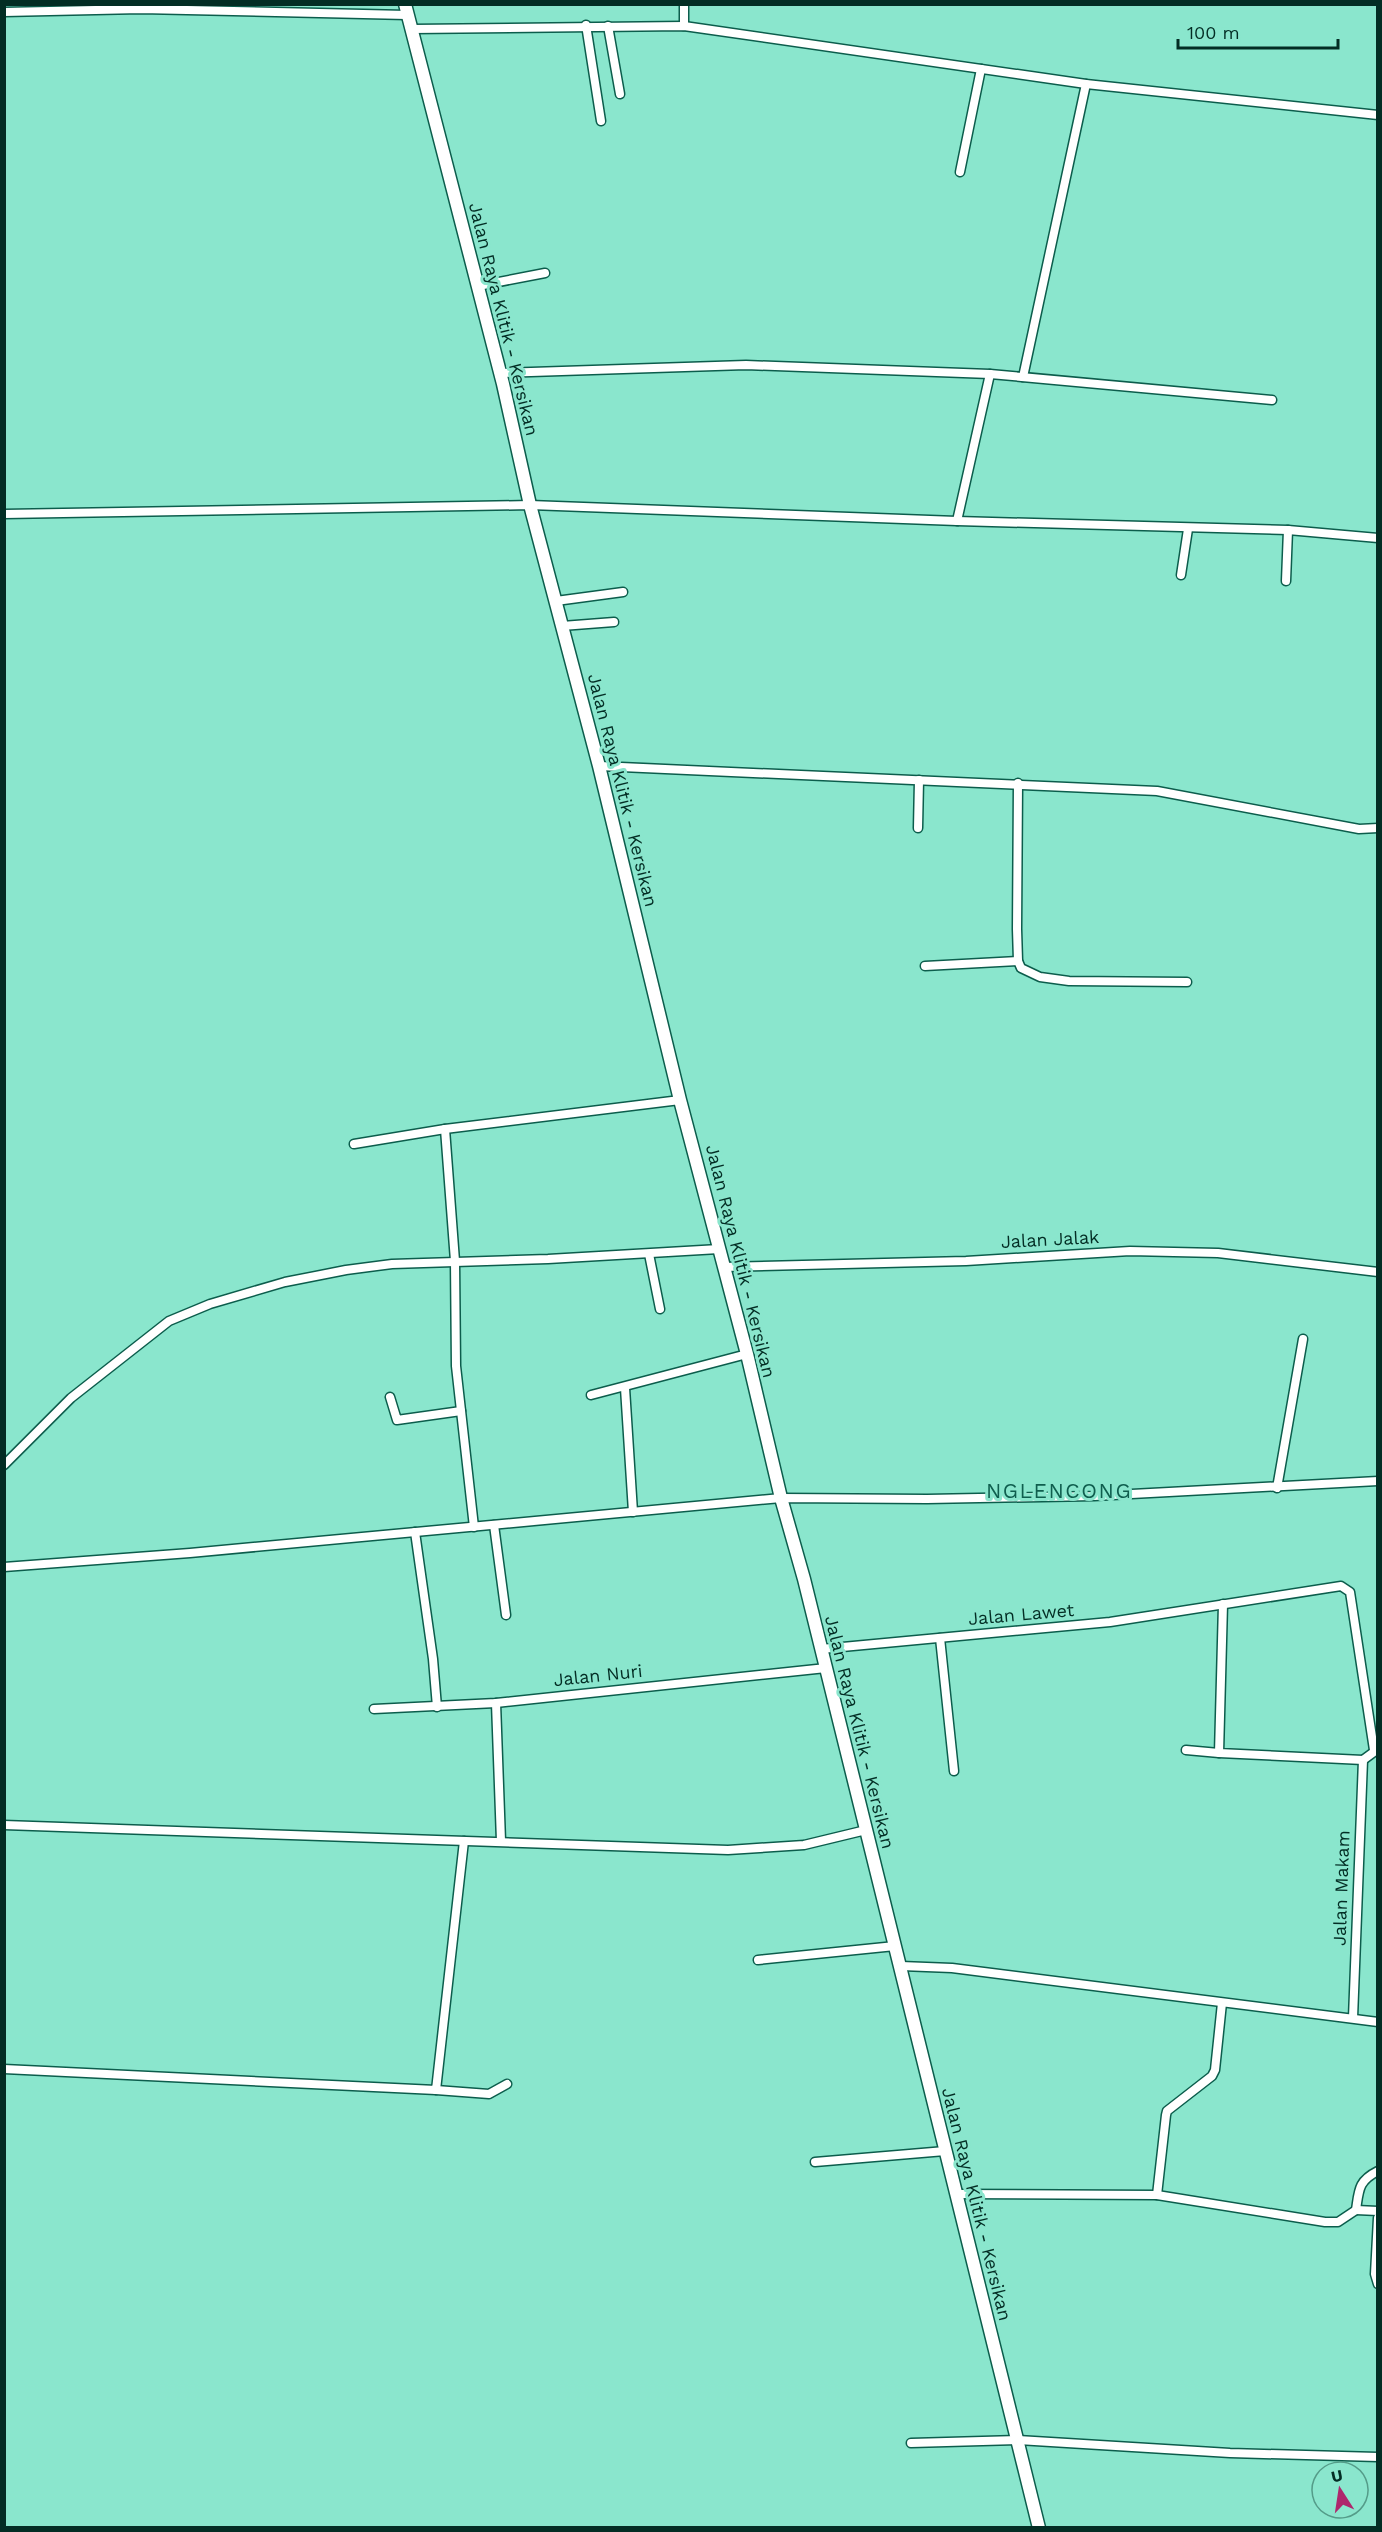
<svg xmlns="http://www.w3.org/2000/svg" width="1382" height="2532" viewBox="0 0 1382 2532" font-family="'Work Sans',sans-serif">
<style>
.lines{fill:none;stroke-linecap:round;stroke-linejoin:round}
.street-casing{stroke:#0c5d4c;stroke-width:11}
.secondary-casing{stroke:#0c5d4c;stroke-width:15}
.street{stroke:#fff;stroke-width:8}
.secondary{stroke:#fff;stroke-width:12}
.labels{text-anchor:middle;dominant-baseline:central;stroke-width:6;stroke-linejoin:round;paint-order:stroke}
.street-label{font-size:18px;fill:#032d24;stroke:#8ae6cd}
.quarter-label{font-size:21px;letter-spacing:1.5px;fill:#0f5e4e;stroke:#8ae6cd}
</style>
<rect width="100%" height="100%" fill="#8ae6cd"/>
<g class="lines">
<defs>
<g id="street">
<path d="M4,12L141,9L407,15"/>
<path d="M586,25L601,121"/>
<path d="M608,26L620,94"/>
<path d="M684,26V4"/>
<path d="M412,29L684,26L1086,84L1378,115"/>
<path d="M960,172L981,69"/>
<path d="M478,286L545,273"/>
<path d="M500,373L746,365L990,374L1272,400"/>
<path d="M1023,377L1086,84"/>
<path d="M4,514L530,505L957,521L1288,530L1378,538"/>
<path d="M957,521L990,374"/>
<path d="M1181,575L1188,529"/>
<path d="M1286,581L1288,530"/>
<path d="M556,601L623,592"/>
<path d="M562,626L614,622"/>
<path d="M599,766L1157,791L1359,829L1378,828"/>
<path d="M1018,783L1017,929L1018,961L1021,968L1040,977L1069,981L1187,982"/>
<path d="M918,828L919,780"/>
<path d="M925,966L1018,961"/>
<path d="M445,1129L455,1261L456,1366L474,1527"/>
<path d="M354,1144L445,1129L680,1100"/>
<path d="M649,1254L660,1309"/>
<path d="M723,1267L966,1261L1130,1251L1218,1253L1378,1272"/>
<path d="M625,1388L633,1512"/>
<path d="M591,1395L747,1354"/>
<path d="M390,1397L397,1420L461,1411"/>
<path d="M4,1465L71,1398L169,1321L210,1304L285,1282L346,1270L392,1264L548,1259L719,1249"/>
<path d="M1277,1488L1303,1339"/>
<path d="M494,1525L506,1615"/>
<path d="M415,1532L433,1659L437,1707"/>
<path d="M4,1567L190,1553L781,1498L927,1499L1094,1496L1378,1481"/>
<path d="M1223,1604L1219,1753L1363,1760L1378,1749"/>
<path d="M940,1638L954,1771"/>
<path d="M821,1649L1110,1622L1341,1586L1350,1592L1374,1750"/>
<path d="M496,1703L501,1841"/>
<path d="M374,1709L496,1703L826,1668"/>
<path d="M1186,1750L1219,1753"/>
<path d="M4,1825L728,1850L804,1845L866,1830"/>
<path d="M758,1960L895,1946"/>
<path d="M901,1966L952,1968L1378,2022"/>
<path d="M1353,2018L1363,1760"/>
<path d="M4,2069L436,2090L464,1841"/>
<path d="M436,2090L489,2094L507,2084"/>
<path d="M815,2162L945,2151"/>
<path d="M956,2194L1157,2195L1325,2222H1338L1356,2210C1359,2190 1358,2181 1378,2171"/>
<path d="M1157,2195L1166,2115L1167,2111L1212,2076L1215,2070L1222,2003"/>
<path d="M1356,2210L1378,2211"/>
<path d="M1378,2218L1375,2274L1378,2284"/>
<path d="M911,2443L1018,2440L1230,2453L1378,2457"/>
</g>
<path id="secondary" d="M405,4L503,384L530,505L599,766L680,1100L747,1354L781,1498L804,1579L1039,2528"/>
</defs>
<use href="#street" class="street-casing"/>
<use href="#secondary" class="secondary-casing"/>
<use href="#street" class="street"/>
<use href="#secondary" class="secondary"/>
</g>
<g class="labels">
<g class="street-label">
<text transform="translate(504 319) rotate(76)">Jalan Raya Klitik - Kersikan</text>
<text transform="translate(623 790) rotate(76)">Jalan Raya Klitik - Kersikan</text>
<text transform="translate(1050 1239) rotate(-3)">Jalan Jalak</text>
<text transform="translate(741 1261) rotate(76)">Jalan Raya Klitik - Kersikan</text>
<text transform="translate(1021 1614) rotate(-5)">Jalan Lawet</text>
<text transform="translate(598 1675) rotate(-6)">Jalan Nuri</text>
<text transform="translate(860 1732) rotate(76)">Jalan Raya Klitik - Kersikan</text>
<text transform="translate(1341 1888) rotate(-88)">Jalan Makam</text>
<text transform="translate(977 2204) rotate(76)">Jalan Raya Klitik - Kersikan</text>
</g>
<g class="quarter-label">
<text x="1059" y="1490">NGLENCONG</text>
</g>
</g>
<rect width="1382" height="2532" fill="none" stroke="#032d24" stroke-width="12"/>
<g transform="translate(1340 2490) rotate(348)"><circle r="28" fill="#8ae6cd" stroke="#549c89" stroke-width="1.5"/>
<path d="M0-4.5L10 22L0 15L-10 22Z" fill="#ae276c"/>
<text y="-9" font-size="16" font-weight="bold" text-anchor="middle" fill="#032d24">U</text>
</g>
<path d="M1178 39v9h160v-9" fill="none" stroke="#032d24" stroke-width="3"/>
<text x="1187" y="39" font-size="18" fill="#032d24" stroke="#8ae6cd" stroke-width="4.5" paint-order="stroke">100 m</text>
</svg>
